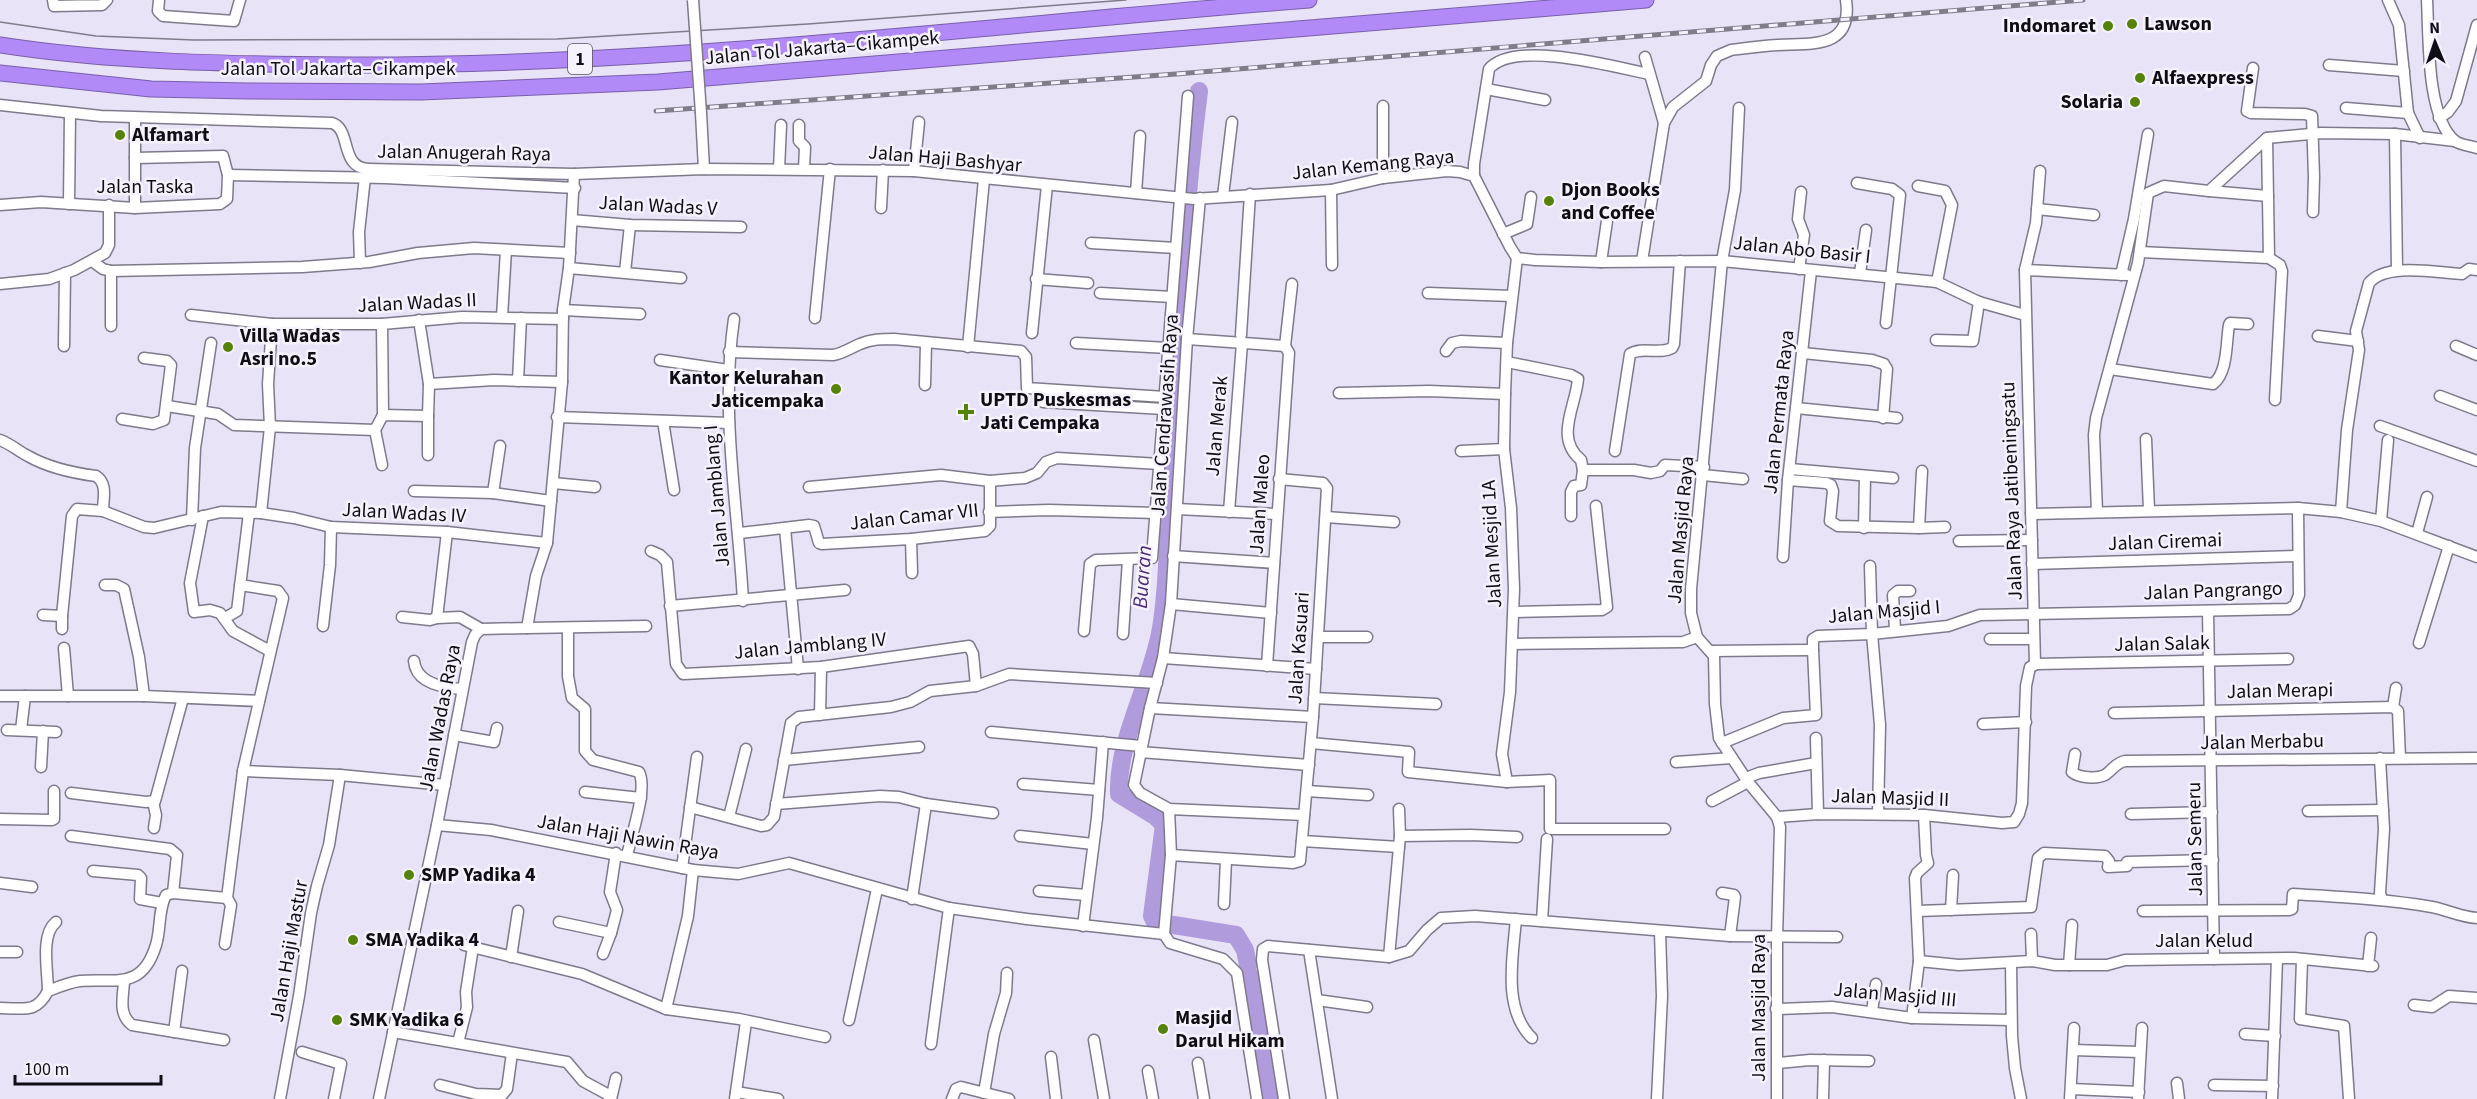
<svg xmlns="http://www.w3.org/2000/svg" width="2477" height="1099" viewBox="0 0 2477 1099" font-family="'Source Sans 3',sans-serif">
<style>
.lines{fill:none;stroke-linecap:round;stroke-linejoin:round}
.river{stroke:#b09bdc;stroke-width:18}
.minor-casing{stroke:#7f798c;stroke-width:13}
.highway-casing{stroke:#795fa9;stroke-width:17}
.minor{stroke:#fff;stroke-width:10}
.highway{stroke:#b18af8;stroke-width:15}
.tram{stroke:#807c8a;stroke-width:1.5}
.rail-casing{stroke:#807c8a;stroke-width:5}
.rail{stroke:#f5f2fe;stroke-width:3;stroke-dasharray:9;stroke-linecap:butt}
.minor-bridge-casing{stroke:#7f798c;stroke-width:13;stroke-linecap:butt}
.minor-bridge{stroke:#fff;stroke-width:10}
.poi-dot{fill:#57820a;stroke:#f5f2fe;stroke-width:2}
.labels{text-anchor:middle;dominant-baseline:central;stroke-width:5;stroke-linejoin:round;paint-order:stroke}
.shield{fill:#f5f2fe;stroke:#55525b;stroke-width:1.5}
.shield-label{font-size:18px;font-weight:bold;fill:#100e15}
.poi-label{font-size:20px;font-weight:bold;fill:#100e15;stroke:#f5f2fe;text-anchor:start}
.street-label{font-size:20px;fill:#100e15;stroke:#f5f2fe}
.water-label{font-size:21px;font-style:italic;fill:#492a76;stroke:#f5f2fe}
</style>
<rect width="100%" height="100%" fill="#e9e3f8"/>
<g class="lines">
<g class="river">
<path d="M1199,91C1191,155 1185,220 1181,285C1176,357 1176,430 1171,502C1167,543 1168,587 1161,628C1152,683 1117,739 1119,794L1155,816L1164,825L1152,916L1155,922L1236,935L1245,950L1248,965"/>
<path d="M1249,974L1271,1099"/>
</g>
<defs>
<g id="minor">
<path d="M53,0L54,6L102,5L107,0"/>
<path d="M159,0L158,11L163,16L234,21L240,0"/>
<path d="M2388,0L2399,25L2408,113L2420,138"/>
<path d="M2427,0C2429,35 2426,117 2455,141C2460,145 2471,146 2477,148"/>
<path d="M1645,57L1664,123"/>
<path d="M2329,65L2404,71"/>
<path d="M2253,68L2247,111L2251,113L2305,114L2312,116L2314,177L2313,212"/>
<path d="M1486,89L1545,100"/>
<path d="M0,105L101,116L332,123C352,129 339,168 369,169L574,174L704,169L914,171L1194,199L1331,190L1383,178L1447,171L1460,172L1474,176L1510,247L1517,258L1535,260L1601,262L1722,261L1937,282L1979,302L2025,315"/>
<path d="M1383,106V178"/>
<path d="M1739,108L1735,190L1722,261L1691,589V613L1697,637L1714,656L1715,704L1719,738L1748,782L1777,817L1780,827L1777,938V1099"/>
<path d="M2346,108L2408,113"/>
<path d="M701,113L704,169"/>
<path d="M135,118V208"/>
<path d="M2439,118L2448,112L2456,101L2477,25"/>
<path d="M799,125V141L805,147L804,169"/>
<path d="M2395,134L2397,270"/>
<path d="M779,169L781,125"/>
<path d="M914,171L919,122"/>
<path d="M228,175L386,178L575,188"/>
<path d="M1474,176V164L1489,69C1513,39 1616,67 1649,74"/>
<path d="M1857,183L1892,189L1900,195L1886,323"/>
<path d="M1918,186L1945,191L1952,205L1937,282"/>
<path d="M1331,190L1332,265"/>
<path d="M2209,191L2268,196"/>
<path d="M1136,193L1140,136"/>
<path d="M1223,196L1232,122"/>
<path d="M1200,198L1187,339L1171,604L1163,658L1150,708L1134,785L1140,793L1169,809L1304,815"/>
<path d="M69,204L70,113"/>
<path d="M0,205L41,202L135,208L220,204L227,199L228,175L223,156L135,158"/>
<path d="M881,208L883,170"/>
<path d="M2037,209L2094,215"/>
<path d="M572,220L630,225L741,227"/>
<path d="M1503,234L1527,224L1531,197"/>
<path d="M1091,243L1176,248"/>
<path d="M2140,252L2269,258L2267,138"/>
<path d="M2269,258L2280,265L2282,271L2275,400"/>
<path d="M92,261L103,269L111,271L302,267L369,262L418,253L474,248L570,253"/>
<path d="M1642,261L1664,123L1673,107L1706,81L1711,65L1717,56L1731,50C1747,48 1762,46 1778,45C1812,43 1853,49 1846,0"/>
<path d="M1601,262L1608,214"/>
<path d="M360,263L359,232L365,177"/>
<path d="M569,268L681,278"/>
<path d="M1799,269L1804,235L1798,219L1801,192"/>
<path d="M2025,270L2127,275"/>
<path d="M111,271V326"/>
<path d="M625,272L630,225"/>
<path d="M1860,273L1866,230"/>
<path d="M2121,275L2134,219L2148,134"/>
<path d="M1036,279L1088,283"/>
<path d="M0,284L49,279L74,270L105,253L109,245V205"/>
<path d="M1100,293L1172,297"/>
<path d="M1428,293L1512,296"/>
<path d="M563,310L640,314"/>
<path d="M191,315L272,324H382L462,317L563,319"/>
<path d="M502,317L506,250"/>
<path d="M815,318L830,169"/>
<path d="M734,319C720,413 738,507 743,601"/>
<path d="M382,324L383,415"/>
<path d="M1032,333L1047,185"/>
<path d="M1241,335L1250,194"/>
<path d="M2318,336L2358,341"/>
<path d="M1187,339L1285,346"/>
<path d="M1936,340L1973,341L1979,302"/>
<path d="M1076,343L1168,348"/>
<path d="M64,346L65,273"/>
<path d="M1285,346L1292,284"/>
<path d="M2456,346L2477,355"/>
<path d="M968,347L984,179"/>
<path d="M1446,351L1452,343L1461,341L1507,343"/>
<path d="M729,352L833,355C844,353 850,348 860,344C871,339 882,339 894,339L1021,351L1026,357L1027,388L1165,397"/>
<path d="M1803,353L1872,360L1884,364L1887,369L1883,418"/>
<path d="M660,360L728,370"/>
<path d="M1507,362L1571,375L1578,379C1576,406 1554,438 1581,460L1583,470L1581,485L1574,486L1571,492V516"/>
<path d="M2110,369L2213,384C2228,373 2226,342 2229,325L2230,323L2248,324"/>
<path d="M518,381L521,318"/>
<path d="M429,384L494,380L562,382"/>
<path d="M925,385L926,343"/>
<path d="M1339,393L1429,391L1505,394"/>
<path d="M2440,396L2477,410"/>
<path d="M1043,402L1164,409"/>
<path d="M167,406L218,414L234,425L375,430L383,415L428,416L429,384L419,320"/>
<path d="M1796,408L1897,418"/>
<path d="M428,416V455"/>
<path d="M557,417L729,423"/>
<path d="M122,419L153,424L164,420L171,365L167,361L144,358"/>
<path d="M663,421L674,490"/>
<path d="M2380,426L2477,461"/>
<path d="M375,430L382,465"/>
<path d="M2146,439L2149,510"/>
<path d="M0,440C11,444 18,451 28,456C49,468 73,473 96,476C108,484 103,498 103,511"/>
<path d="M1461,451L1504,449"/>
<path d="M1615,451L1630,354C1642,346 1659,355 1672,348L1674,344L1680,261"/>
<path d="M1790,469L1893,478"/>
<path d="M1583,470H1634L1651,473L1660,471L1665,465L1704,467"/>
<path d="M1703,475L1743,479"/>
<path d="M1788,480L1826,483L1831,485L1833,491L1830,521L1838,526L1919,528L1945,527"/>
<path d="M553,483L595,487"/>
<path d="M809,487L941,475L990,481L1025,478L1037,473L1046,462L1057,458L1160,464"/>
<path d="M414,491L493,493L551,501"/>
<path d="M493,493L500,446"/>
<path d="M1177,509L1277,514"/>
<path d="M989,512L1049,510L1156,513"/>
<path d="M1229,512L1242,343"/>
<path d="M2097,512L2094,435L2096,418L2138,263L2148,193L2164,186L2209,191L2267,138L2321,133L2395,134L2455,141"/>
<path d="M2341,512L2347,430L2359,350L2356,331L2369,283C2386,262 2438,273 2462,274L2469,269L2477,270"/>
<path d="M261,513L294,518L331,527L447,532L547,543"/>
<path d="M2031,514L2298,508L2341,512L2381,521L2477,557"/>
<path d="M203,516L190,583L194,612L210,610L220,613L233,631L270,651"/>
<path d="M1326,517L1394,522"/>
<path d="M192,520L195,448L211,343"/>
<path d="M2381,521L2388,440"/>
<path d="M785,528L798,669"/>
<path d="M1864,528L1865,476"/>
<path d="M1919,528L1922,471"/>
<path d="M740,533L809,525L814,526L819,543L822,544L911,539L985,531L990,526V481"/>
<path d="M2417,533L2427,497"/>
<path d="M911,539L912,573"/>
<path d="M1959,541L2032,540"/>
<path d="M651,551L660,555L667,562L676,664L683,674L821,667L969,646L973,654L976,686"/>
<path d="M1173,556L1274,563"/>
<path d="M1783,557L1788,480L1811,271"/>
<path d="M2032,564L2298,556"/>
<path d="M1870,566L1872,634L1880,725L1878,814"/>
<path d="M105,585H116L124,589L139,657L144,696"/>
<path d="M1171,604L1271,613"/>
<path d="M670,606L845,590"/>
<path d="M2208,611L2214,959"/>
<path d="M1514,612L1602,610L1607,607L1596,506"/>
<path d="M43,615L62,616"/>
<path d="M402,617L430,620L437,618L460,617L481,629"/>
<path d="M225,618L237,611L249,513"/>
<path d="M437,618L447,532"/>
<path d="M323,626L330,565L331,527"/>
<path d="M527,628L646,626"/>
<path d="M568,628V676L572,698L585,709V751L593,760L639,772C648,789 631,836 627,856"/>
<path d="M62,629V616L72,516L77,509L103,511L144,527L154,528L221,512L261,513L270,427L268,384L272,324"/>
<path d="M1895,630L1893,595L1898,591H1910"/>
<path d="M1084,631L1090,564L1096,560L1152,558L1188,96"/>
<path d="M1123,634L1128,560"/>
<path d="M1318,637H1367"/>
<path d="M1990,639H2034"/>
<path d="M2419,643L2449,546"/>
<path d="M1513,644L1683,642L1697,637"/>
<path d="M64,648L68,696"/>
<path d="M1711,651L1813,650"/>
<path d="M1163,658L1316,669"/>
<path d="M414,661C416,684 445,688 462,689"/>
<path d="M2035,664L2025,270L2036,223L2040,171"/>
<path d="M1267,666L1289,353L1285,346"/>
<path d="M0,696H144L259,701"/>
<path d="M1314,698L1436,704"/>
<path d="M2393,707L2396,688"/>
<path d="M1150,708L1313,717"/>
<path d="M2114,713L2393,707L2398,711L2400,758"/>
<path d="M820,715L821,667"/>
<path d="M1983,724L2026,722"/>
<path d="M7,730L56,732"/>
<path d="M21,730L25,696"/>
<path d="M991,732L1141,746"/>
<path d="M454,735L494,742L497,728"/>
<path d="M1816,738L1818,814"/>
<path d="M1311,743L1409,752L1408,772L1507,782L1550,780V829H1665"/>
<path d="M1722,743L1783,718L1816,715L1813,650V639L1818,636L1872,634L1948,626L1980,615L2289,609L2295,605L2299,595L2298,508"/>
<path d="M1140,752L1309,765"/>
<path d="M2075,754L2072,772C2079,778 2097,779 2105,775C2113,770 2115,763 2125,761L2477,758"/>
<path d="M2380,758L2384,829L2380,893L2382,900"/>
<path d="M784,760L919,747"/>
<path d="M1676,762L1732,758"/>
<path d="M41,767L43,731"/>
<path d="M243,771L340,775L445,785"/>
<path d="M1746,778L1759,773L1816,763"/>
<path d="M1507,782L1502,754L1510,692L1514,589L1511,508L1504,449L1505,394L1507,343L1517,258"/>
<path d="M1023,784L1099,790"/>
<path d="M1307,791L1368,795"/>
<path d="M585,792L641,798"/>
<path d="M71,793L146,802L155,801L183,698"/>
<path d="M1712,801L1748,782"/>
<path d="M153,802L156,815L154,828"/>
<path d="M776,804L880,796L899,797L926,804L993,813"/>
<path d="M690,807L761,826L767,825L774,817L791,723L799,717L891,707L910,702L930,691L976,686L1009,674L1157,683"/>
<path d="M2308,811L2383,810"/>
<path d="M2131,814L2212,812"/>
<path d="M729,817L746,749"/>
<path d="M1777,817L1818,814L1924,815L2002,823L2014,822L2019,814L2022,803L2026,686L2030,667L2037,664L2288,659"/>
<path d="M0,819L52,820L54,819V791"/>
<path d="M437,825L491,830L693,870L738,874L789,863L949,908L1027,919L1164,934"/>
<path d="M71,836L170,849L177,855L173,893"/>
<path d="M1020,836L1093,844"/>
<path d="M1400,836L1471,835L1517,837"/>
<path d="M1302,841L1399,847"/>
<path d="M1171,855L1293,863L1300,861L1313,717L1327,488L1323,483L1279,479"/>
<path d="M682,868L697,757"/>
<path d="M93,871L138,875L141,878L140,899L162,903"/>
<path d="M0,883L32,887"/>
<path d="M1039,891L1086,895"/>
<path d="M1722,893L1734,895L1735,897L1730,936"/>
<path d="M912,899L926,804"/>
<path d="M1224,904L1226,860"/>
<path d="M1951,910L1953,875"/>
<path d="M1918,911L2031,907L2038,858L2044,853L2105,856L2109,861L2108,867L2127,866V862L2213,860"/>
<path d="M2143,911L2289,910L2292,909L2293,894C2339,897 2386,899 2432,907C2448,910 2460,917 2477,918"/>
<path d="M1516,919C1513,956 1502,1009 1532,1038"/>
<path d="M1542,921L1547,839"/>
<path d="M559,922L611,933"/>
<path d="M1083,926L1097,818L1103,742"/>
<path d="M1164,934L1170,943L1223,959L1237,973L1257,1099"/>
<path d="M1164,934L1171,855L1169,809"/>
<path d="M2031,934L2032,961"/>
<path d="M225,944L231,905L227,898L243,771L283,598L278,591L240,585"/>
<path d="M464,945L582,974L666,1009L739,1019L825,1037"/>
<path d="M1309,950L1332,1099"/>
<path d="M0,952H17"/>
<path d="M603,954L611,933L617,910L610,892L616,853"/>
<path d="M511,957L518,911"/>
<path d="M1389,957L1400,836L1399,809"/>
<path d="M2302,960L2300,1019L2344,1026L2349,1099"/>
<path d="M1919,961L1959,965L2032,961L2055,965H2107L2125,960L2294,958L2373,966"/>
<path d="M2011,963L2012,1036L2015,1068L2021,1099"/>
<path d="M2069,965L2072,925"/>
<path d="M2368,966L2371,938"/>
<path d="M124,982C123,998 118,1014 132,1025L224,1040"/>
<path d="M48,991C48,971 40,935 56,922"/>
<path d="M1317,1000L1367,1007"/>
<path d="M2414,1005L2432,1007L2449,996L2477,998"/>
<path d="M0,1008C24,1008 36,1014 48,991C58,987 70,982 80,981C115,978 142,991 156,945C161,929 158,910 166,895L173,893L227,898"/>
<path d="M666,1009L688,916L693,870"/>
<path d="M1776,1009L1832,1007L1912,1018L2011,1020"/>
<path d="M1872,1011L1876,984"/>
<path d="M1912,1018L1919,961L1915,878L1917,873L1928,863L1926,855L1924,815"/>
<path d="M849,1020L877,889"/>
<path d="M174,1032L182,971"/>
<path d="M393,1032L567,1062L583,1081L607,1094L610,1099"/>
<path d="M2245,1034L2275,1036"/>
<path d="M1094,1040L1104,1099"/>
<path d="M458,1043L467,1007L466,992L473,947"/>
<path d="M931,1044L949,908"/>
<path d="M2073,1050L2139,1052"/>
<path d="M302,1052L341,1064L334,1099"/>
<path d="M1051,1057L1056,1099"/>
<path d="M1198,1063L1204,1099"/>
<path d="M1778,1063L1810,1060L1869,1061"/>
<path d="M1148,1071L1153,1099"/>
<path d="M2177,1083L2179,1099"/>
<path d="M440,1085L476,1094L502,1095L507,1089L512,1053"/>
<path d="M2214,1085L2273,1086"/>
<path d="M2071,1089L2139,1092"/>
<path d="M736,1092L778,1099"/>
<path d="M984,1093L994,1034L1006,993L1007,973"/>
<path d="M280,1099L299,996L311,913L317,886L329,845L340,775"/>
<path d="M379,1099L437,825L472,642L475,635L481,629L527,628L536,576L547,543L562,382L563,310L569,268L574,174"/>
<path d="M611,1099L616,1078"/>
<path d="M735,1099L746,1022"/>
<path d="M952,1099L956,1089L961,1087L1009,1099"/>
<path d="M1284,1099L1262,960L1263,949L1268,946L1389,957L1409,951L1427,930L1441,918L1475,916L1730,936L1837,937"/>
<path d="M1657,1099L1662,996L1660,932"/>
<path d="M1823,1099L1824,1060"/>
<path d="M2070,1099L2074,1028"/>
<path d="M2138,1099L2142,1028"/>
<path d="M2272,1099L2277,959"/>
</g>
<g id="highway">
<path d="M0,45C115,63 233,64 349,65C670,66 989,25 1309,0"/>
<path d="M0,73L151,89L248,91L421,92L658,82L1646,0"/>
</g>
</defs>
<use href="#minor" class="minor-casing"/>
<use href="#highway" class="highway-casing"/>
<use href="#minor" class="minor"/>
<use href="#highway" class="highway"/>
<path class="tram" d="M0,22L96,36L194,40L557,39L808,24L1126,0"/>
<defs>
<path id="rail" d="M656,111L1176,74L2083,0"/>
</defs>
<use href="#rail" class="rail-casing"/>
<use href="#rail" class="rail"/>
<defs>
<path id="minor-bridge" d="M693,0L701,113"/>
</defs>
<use href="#minor-bridge" class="minor-bridge-casing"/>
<use href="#minor-bridge" class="minor-bridge"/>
</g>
<g class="poi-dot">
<circle cx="2132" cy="24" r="6"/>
<circle cx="2108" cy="26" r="6"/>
<circle cx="2140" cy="78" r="6"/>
<circle cx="2135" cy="102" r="6"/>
<circle cx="120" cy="135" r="6"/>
<circle cx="1549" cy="201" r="6"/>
<circle cx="228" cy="347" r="6"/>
<circle cx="836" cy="389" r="6"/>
<path d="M963 403h6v6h6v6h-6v6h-6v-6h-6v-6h6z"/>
<circle cx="409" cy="875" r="6"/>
<circle cx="353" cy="940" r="6"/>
<circle cx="337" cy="1020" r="6"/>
<circle cx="1163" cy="1029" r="6"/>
</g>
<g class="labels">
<rect class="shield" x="568" y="44" width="24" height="30" rx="4.5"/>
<g class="shield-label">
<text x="580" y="59">1</text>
</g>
<g class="poi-label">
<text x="2144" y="24">Lawson</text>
<text x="2096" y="26" text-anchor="end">Indomaret</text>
<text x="2152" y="78">Alfaexpress</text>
<text x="2123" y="102" text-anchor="end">Solaria</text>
<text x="132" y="135">Alfamart</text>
<text x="1561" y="190">Djon Books<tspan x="1561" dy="23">and Coffee</tspan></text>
<text x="240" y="336">Villa Wadas<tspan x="240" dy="23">Asri no.5</tspan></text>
<text x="824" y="378" text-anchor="end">Kantor Kelurahan<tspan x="824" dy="23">Jaticempaka</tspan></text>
<text x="980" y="400">UPTD Puskesmas<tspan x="980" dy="23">Jati Cempaka</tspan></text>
<text x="421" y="875">SMP Yadika 4</text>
<text x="365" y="940">SMA Yadika 4</text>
<text x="1175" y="1018">Masjid<tspan x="1175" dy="23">Darul Hikam</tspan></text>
<text x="349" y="1020">SMK Yadika 6</text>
</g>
<g class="street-label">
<text transform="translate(822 48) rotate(-5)">Jalan Tol Jakarta–Cikampek</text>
<text x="338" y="69">Jalan Tol Jakarta–Cikampek</text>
<text transform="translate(464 153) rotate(1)">Jalan Anugerah Raya</text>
<text transform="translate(945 159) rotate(5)">Jalan Haji Bashyar</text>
<text transform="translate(1373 165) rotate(-6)">Jalan Kemang Raya</text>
<text x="145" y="187">Jalan Taska</text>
<text transform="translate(658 206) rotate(3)">Jalan Wadas V</text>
<text transform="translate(1802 250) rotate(6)">Jalan Abo Basir I</text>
<text transform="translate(417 303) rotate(-3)">Jalan Wadas II</text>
<text transform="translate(1779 412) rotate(-84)">Jalan Permata Raya</text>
<text transform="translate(1165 415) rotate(-86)">Jalan Cendrawasih Raya</text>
<text transform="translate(1217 426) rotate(-85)">Jalan Merak</text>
<text transform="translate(2012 491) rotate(-92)">Jalan Raya Jatibeningsatu</text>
<text transform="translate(717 496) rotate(-95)">Jalan Jamblang I</text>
<text transform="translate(1260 504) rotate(-86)">Jalan Maleo</text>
<text transform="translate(404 513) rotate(3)">Jalan Wadas IV</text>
<text transform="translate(914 517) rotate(-6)">Jalan Camar VII</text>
<text transform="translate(1681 530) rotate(-85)">Jalan Masjid Raya</text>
<text transform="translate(2165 542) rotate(-2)">Jalan Ciremai</text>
<text transform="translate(1492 544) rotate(-93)">Jalan Mesjid 1A</text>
<text transform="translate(2213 591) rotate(-2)">Jalan Pangrango</text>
<text transform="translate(1884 612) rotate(-5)">Jalan Masjid I</text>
<text transform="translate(2162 644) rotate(-1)">Jalan Salak</text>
<text transform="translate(810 646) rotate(-5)">Jalan Jamblang IV</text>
<text transform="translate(1299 648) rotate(-86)">Jalan Kasuari</text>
<text transform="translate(2280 691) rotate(-1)">Jalan Merapi</text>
<text transform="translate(440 718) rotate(-79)">Jalan Wadas Raya</text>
<text transform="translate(2262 742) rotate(-1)">Jalan Merbabu</text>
<text transform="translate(1890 798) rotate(2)">Jalan Masjid II</text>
<text transform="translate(628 837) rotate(10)">Jalan Haji Nawin Raya</text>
<text transform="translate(2195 839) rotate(-91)">Jalan Semeru</text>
<text x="2204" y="941">Jalan Kelud</text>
<text transform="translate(289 951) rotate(-80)">Jalan Haji Mastur</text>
<text transform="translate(1895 995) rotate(5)">Jalan Masjid III</text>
<text transform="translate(1759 1008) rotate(-90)">Jalan Masjid Raya</text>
</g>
<g class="water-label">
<text transform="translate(1142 577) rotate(-86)">Buaran</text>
</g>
</g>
<g transform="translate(2435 42) rotate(358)" stroke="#f5f2fe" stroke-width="4.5" paint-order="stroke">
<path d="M0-4.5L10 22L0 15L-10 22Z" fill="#100e15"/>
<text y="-9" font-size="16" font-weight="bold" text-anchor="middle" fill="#100e15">N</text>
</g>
<path d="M15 1075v9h146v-9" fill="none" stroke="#100e15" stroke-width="3"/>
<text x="24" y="1075" font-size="18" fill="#100e15" stroke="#f5f2fe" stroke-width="4.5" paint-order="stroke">100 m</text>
</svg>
